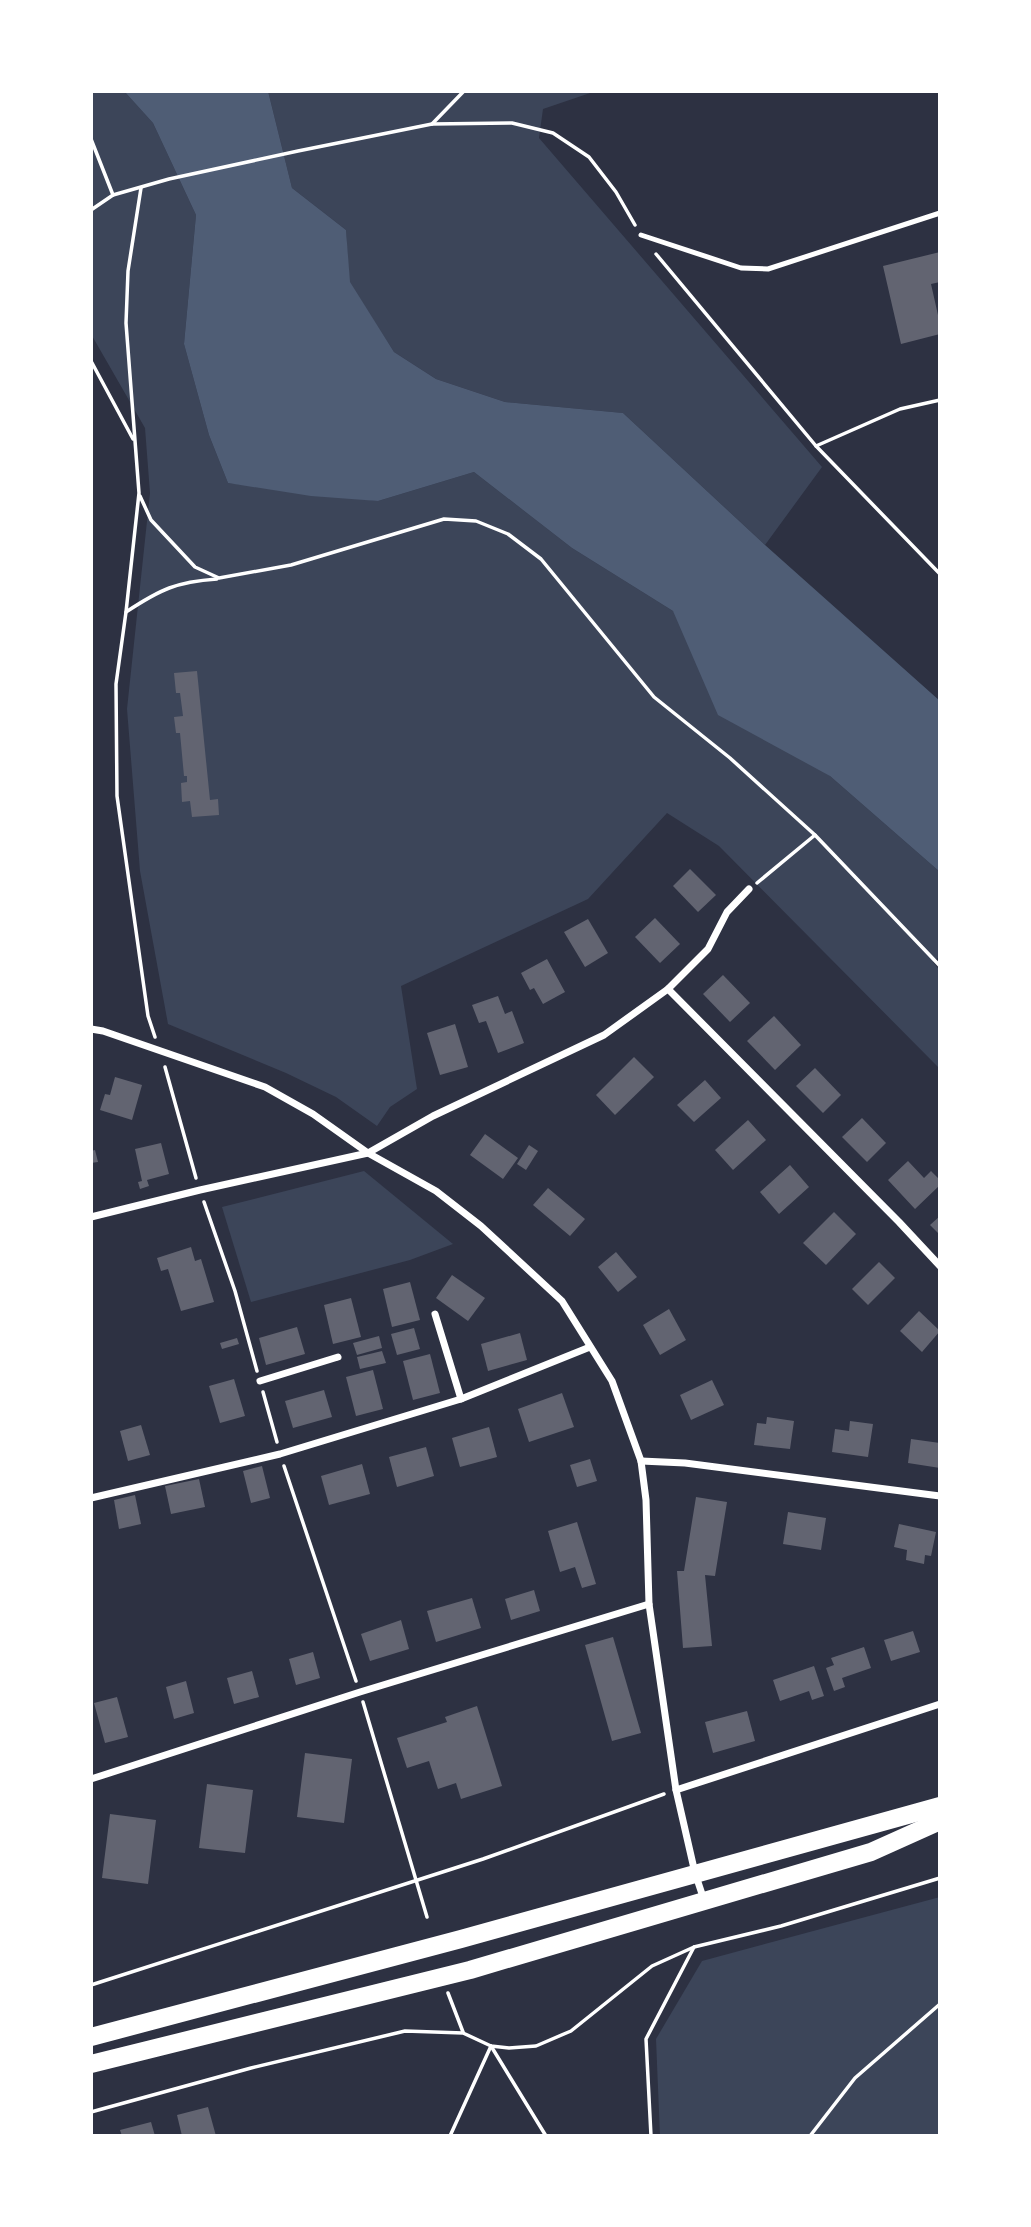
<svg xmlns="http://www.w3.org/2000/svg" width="1031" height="2227" viewBox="0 0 1031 2227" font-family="'IBM Plex Serif',serif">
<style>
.green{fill:#3c4559}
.water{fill:#4f5d75}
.building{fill:#626471}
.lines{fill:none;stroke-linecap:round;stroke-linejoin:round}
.path{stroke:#fff;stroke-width:3.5}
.service{stroke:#fff;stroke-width:5}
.minor{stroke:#fff;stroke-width:7}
.primary{stroke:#fff;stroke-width:18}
</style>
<rect width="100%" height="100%" fill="#2d3142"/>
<g class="green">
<path d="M91,91H124L153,123L196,215L184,344L209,435L228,483L378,501L474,472L572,548L673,611L830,776L940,872V956L933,962L940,971V1069L719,846L667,813L588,899L401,986L417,1089L390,1107L377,1126L336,1097L286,1073L168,1024L140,871L127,709L150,493L145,428L91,334Z"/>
<path d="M268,91H596L543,109L539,138L822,467L765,545L623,413L505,402L436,379L394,352L349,282L346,230L292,188Z"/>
<path d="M364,1171L453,1244L410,1260L251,1302L222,1207Z"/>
<path d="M940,1897V2136H660L656,2039L702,1961Z"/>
</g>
<path class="water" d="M124,91H268L292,188L346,230L350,282L394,352L436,379L505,402L623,413L765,545L940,701V872L830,776L718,715L673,611L572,548L474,472L378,501L311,496L228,483L209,435L184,344L196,215L153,123Z"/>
<g class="building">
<path d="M940,252V282L931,284L940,324V334L901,344L883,266Z"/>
<path d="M197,671L210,800L218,799L219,815L192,817L190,801L182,802L181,783L187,782V776H184L180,733H176L174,717L183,716L180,693H176L174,673Z"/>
<path d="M690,869L716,895L698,912L673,886Z"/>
<path d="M655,918L680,944L660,963L635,937Z"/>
<path d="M588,919L608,953L585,967L564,932Z"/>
<path d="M547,959L565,992L543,1004L534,988L530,990L521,973Z"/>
<path d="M723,975L750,1003L730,1022L703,994Z"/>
<path d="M498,996L505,1014L512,1011L524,1043L498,1053L486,1021L479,1023L472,1005Z"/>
<path d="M774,1016L801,1045L775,1070L747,1041Z"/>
<path d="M455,1024L468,1067L440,1075L427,1033Z"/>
<path d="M634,1057L654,1077L615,1115L596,1095Z"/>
<path d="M815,1068L841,1095L823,1113L796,1086Z"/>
<path d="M115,1077L142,1085L132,1120L100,1110L105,1094L110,1095Z"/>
<path d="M705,1080L721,1098L694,1122L677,1105Z"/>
<path d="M862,1118L886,1143L867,1162L842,1137Z"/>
<path d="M748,1120L766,1140L733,1170L715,1150Z"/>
<path d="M485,1134L518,1158L503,1179L470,1155Z"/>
<path d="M161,1143L169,1174L147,1180L149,1186L140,1189L138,1182L142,1181L135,1149Z"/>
<path d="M529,1145L538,1151L526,1170L517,1164Z"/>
<path d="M95,1150L98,1162L91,1163V1151Z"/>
<path d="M908,1161L924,1178L931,1171L940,1180V1185L915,1209L888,1180Z"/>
<path d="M790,1165L809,1187L779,1214L760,1192Z"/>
<path d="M548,1188L585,1219L570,1236L533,1205Z"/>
<path d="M834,1212L856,1234L826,1265L803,1243Z"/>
<path d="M940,1216V1235L930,1225Z"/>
<path d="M191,1247L195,1261L201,1259L214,1302L181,1311L168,1269L161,1271L157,1258Z"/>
<path d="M616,1252L637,1277L618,1292L598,1267Z"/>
<path d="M879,1262L895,1278L868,1305L852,1289Z"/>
<path d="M452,1275L485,1298L468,1321L436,1298Z"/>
<path d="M410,1282L420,1320L392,1327L383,1289Z"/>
<path d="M351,1298L361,1337L333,1344L324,1305Z"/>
<path d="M669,1309L686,1340L660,1355L643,1325Z"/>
<path d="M919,1311L940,1331L922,1352L900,1331Z"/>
<path d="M297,1327L305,1354L266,1365L259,1338Z"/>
<path d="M414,1328L420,1349L397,1355L391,1334Z"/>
<path d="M520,1333L527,1360L488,1371L481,1344Z"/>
<path d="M379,1336L382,1348L357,1355L353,1343Z"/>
<path d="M237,1338L239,1344L222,1349L220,1343Z"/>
<path d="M382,1351L386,1363L360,1369L357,1357Z"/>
<path d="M430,1354L440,1393L413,1400L403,1361Z"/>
<path d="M373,1370L383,1409L356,1416L346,1377Z"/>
<path d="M234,1379L245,1416L220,1423L209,1386Z"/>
<path d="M712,1380L724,1405L691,1420L680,1395Z"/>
<path d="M324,1390L332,1417L293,1428L285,1401Z"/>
<path d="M562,1393L574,1427L529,1442L518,1409Z"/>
<path d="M767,1417L794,1421L790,1449L754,1445L757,1423L766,1424Z"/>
<path d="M850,1421L873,1424L868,1457L832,1452L835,1429L849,1431Z"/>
<path d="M141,1425L150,1455L128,1461L120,1431Z"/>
<path d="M489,1427L497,1457L460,1467L452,1438Z"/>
<path d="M911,1439L940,1443V1468L908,1463Z"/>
<path d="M426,1447L434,1476L397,1487L389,1457Z"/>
<path d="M590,1459L597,1481L577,1487L570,1465Z"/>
<path d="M362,1464L370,1494L329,1505L321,1476Z"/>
<path d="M262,1466L270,1498L251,1503L243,1471Z"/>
<path d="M199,1479L205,1507L171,1514L165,1486Z"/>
<path d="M135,1495L141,1524L119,1529L114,1500Z"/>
<path d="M696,1497L727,1502L715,1576L705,1575L712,1646L683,1648L677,1571H684Z"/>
<path d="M788,1512L826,1518L821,1550L783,1544Z"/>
<path d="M577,1522L596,1584L582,1588L575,1567L560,1572L548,1531Z"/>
<path d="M899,1524L936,1532L931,1556L925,1555L924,1564L906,1560L907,1550L894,1547Z"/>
<path d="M534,1590L540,1611L511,1620L505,1599Z"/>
<path d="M472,1598L481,1628L436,1642L427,1611Z"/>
<path d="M401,1620L409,1649L370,1661L361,1634Z"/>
<path d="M913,1631L920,1652L891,1661L884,1640Z"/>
<path d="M613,1637L641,1733L612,1741L585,1645Z"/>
<path d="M864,1647L871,1668L842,1678L845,1687L834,1691L826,1668L834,1665L831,1658Z"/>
<path d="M313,1652L320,1678L296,1685L289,1659Z"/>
<path d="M814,1666L824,1696L812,1700L809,1691L780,1701L773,1680Z"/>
<path d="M252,1671L259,1697L234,1704L227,1678Z"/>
<path d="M186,1681L194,1713L174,1719L166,1687Z"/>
<path d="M117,1697L128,1737L105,1743L94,1703Z"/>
<path d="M477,1706L502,1786L461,1799L456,1783L438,1789L429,1761L407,1768L397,1738L447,1722L445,1717Z"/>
<path d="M747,1711L755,1741L713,1753L705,1722Z"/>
<path d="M305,1753L352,1759L344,1823L297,1817Z"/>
<path d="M207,1784L253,1790L245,1853L199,1848Z"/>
<path d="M110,1814L156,1820L148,1884L102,1878Z"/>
<path d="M208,2107L216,2136H182L177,2115Z"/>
<path d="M151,2122L155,2136H122L120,2130Z"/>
</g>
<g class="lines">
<g class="path">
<path d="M432,124L464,91"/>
<path d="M91,139L113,195"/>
<path d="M141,188L128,271L126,323L139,493L126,612L116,684L117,796L148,1016L155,1037"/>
<path d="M91,210L113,195L169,179L298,151L432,124L512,123L553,133L589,157L616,192L635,225"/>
<path d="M656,254L816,446L940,574"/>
<path d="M91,361L133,439"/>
<path d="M816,446L900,409L940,400"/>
<path d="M140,496L151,520L195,567L219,578L291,565L444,519L476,521L508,534L541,559L654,697L730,758L815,835L940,966"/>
<path d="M126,612C161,589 176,582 217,579"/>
<path d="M757,883L815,835"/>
<path d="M165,1067L196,1178"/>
<path d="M204,1202L235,1291L257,1371"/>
<path d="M263,1392L277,1442"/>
<path d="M284,1466L356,1681"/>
<path d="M363,1702L427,1917"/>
<path d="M91,1985L483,1859L664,1794"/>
<path d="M448,1993L463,2032"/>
<path d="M491,2046L546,2136"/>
<path d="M91,2112L251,2068L405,2031L463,2033L491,2046L509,2048L536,2046L571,2031L652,1966L694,1947L781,1926L940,1878"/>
<path d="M450,2136L491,2046"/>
<path d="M651,2136L646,2039L694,1947"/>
<path d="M810,2136L855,2078L940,2004"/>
</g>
<path class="service" d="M641,235L741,268L768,269L940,213"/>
<g class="minor">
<path d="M668,989L899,1222L940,1266"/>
<path d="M91,1029L103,1031L265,1087L313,1114L368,1153L436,1191L481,1226L562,1301L612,1381L641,1461L646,1500L649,1604L676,1790L695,1873L704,1900"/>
<path d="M91,1217L200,1190L368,1153L433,1116L604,1035L668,989L708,949L727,912L749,889"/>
<path d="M435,1314L461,1399"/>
<path d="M260,1381L338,1357"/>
<path d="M641,1461L685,1463L940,1496"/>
<path d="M91,1498L280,1454L461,1399L590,1347"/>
<path d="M91,1779L360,1692L649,1604"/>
<path d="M676,1790L940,1704"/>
</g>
<g class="primary">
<path d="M91,2037L461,1939L940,1806"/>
<path d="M91,2064L470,1970L871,1852L940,1821"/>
</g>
</g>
<rect width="1031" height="2227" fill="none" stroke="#ffffff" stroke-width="186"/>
</svg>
